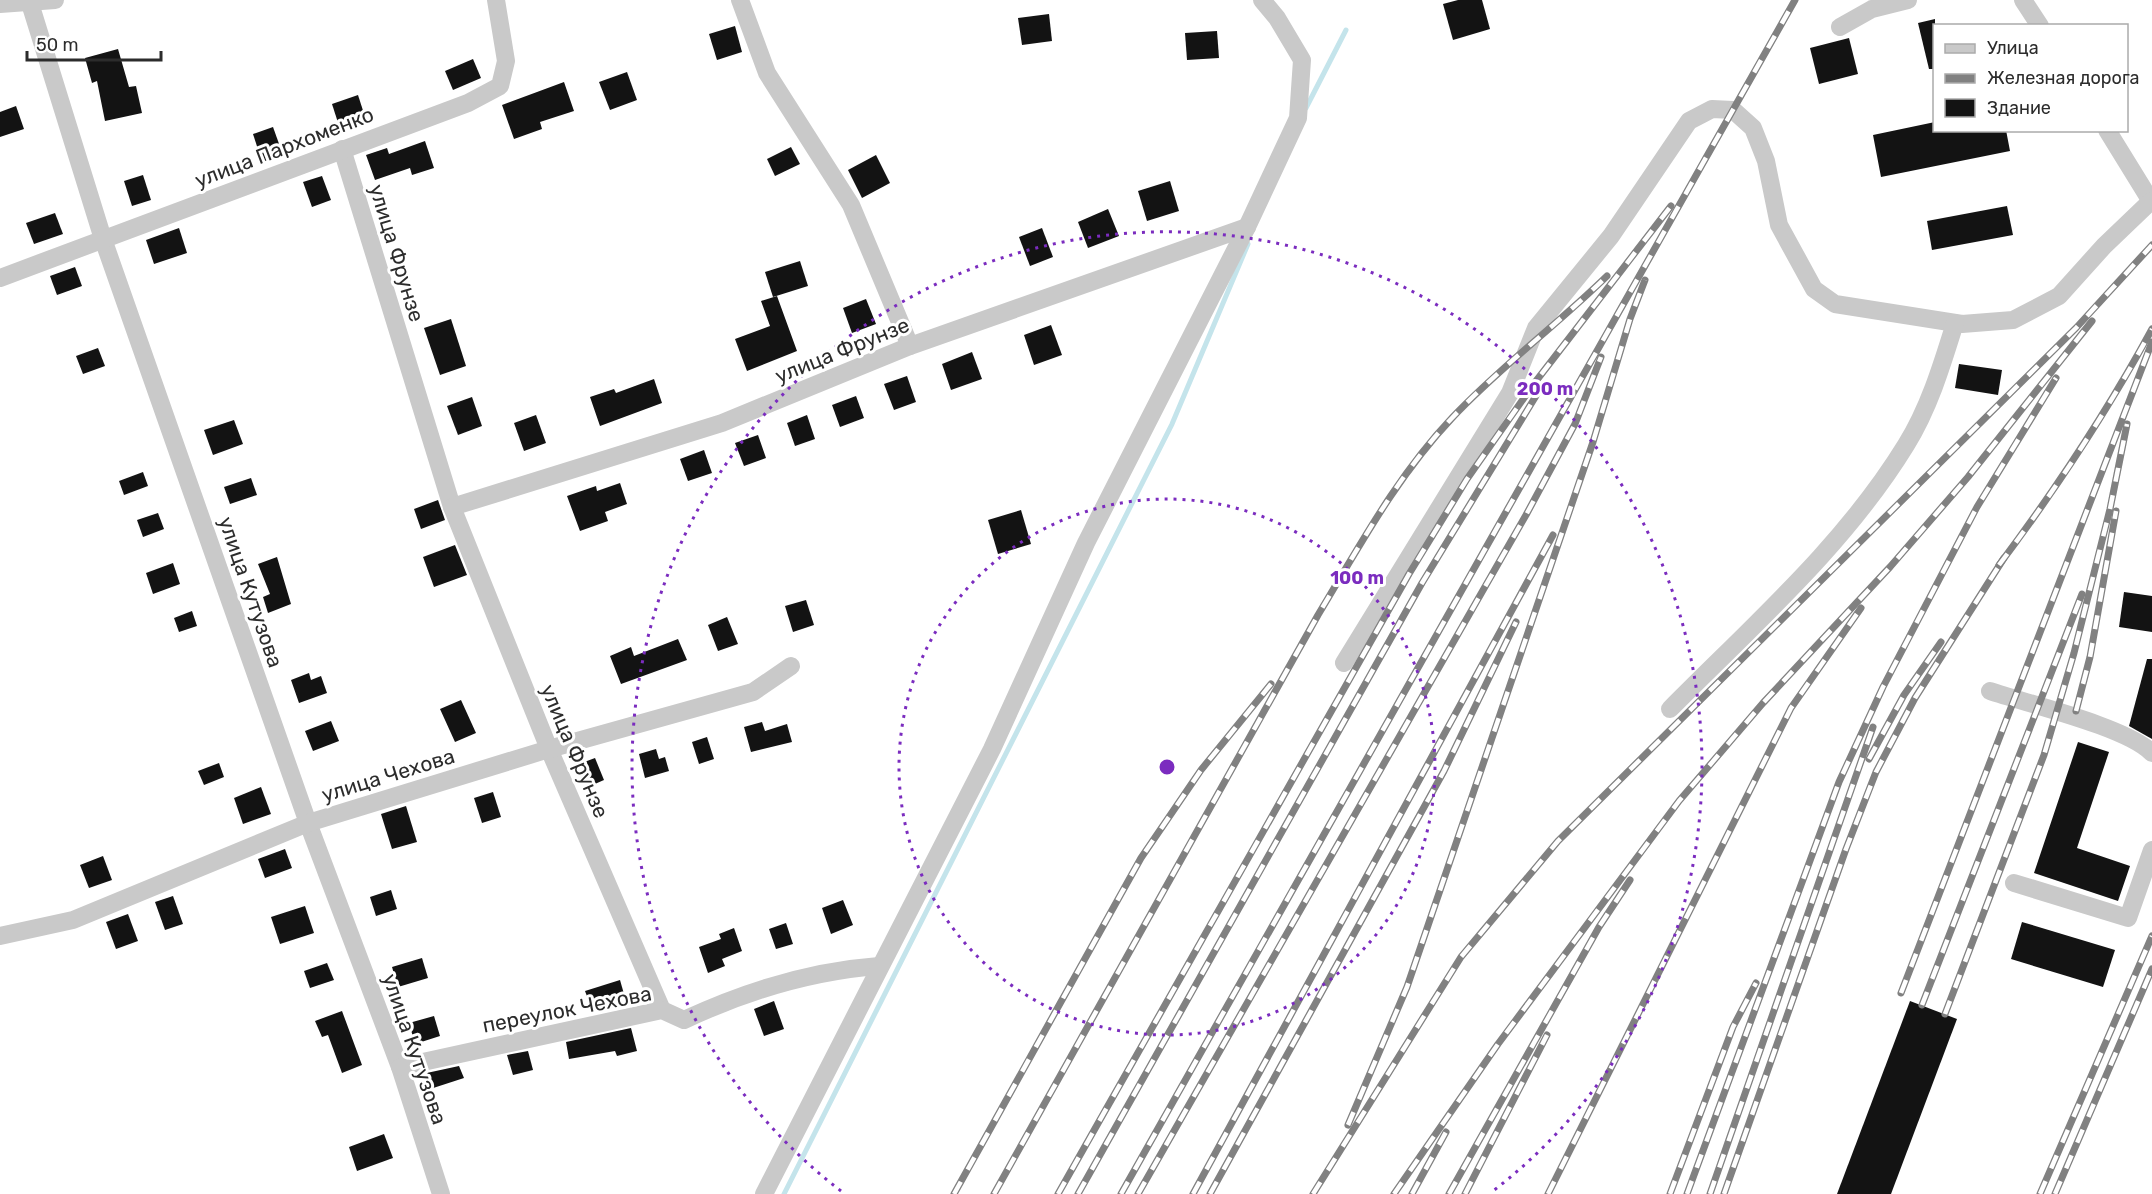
<svg xmlns="http://www.w3.org/2000/svg" width="2152" height="1194" viewBox="0 0 2152 1194" font-family="Rubik,sans-serif">
<style>
.lines{fill:none;stroke-linecap:round;stroke-linejoin:round}
.stream{stroke:#c4e4eb;stroke-width:5}
.building{fill:#131313}
.minor{stroke:#c9c9c9;stroke-width:18}
.rail-casing{stroke:#818181;stroke-width:7}
.rail{stroke:#fff;stroke-width:4.5;stroke-dasharray:14;stroke-linecap:butt}
.ring{fill:none;stroke:#7b2cbf;stroke-width:3;stroke-dasharray:3 6}
.labels{text-anchor:middle;dominant-baseline:central;stroke-width:6;stroke-linejoin:round;paint-order:stroke}
.street-label{font-size:21px;fill:#2c2c2c;stroke:#fff}
.centre{fill:#7b2cbf;stroke:#fff;stroke-width:3}
.ring-label{font-size:18px;text-anchor:middle;font-weight:bold;fill:#7b2cbf;stroke:#fff;stroke-width:6;stroke-linejoin:round;paint-order:stroke}
</style>
<rect width="100%" height="100%" fill="#fff"/>
<g class="lines">
<g class="stream">
<path d="M1306,108L1346,30"/>
<path d="M784,1194L1172,424L1248,244"/>
</g>
</g>
<g class="building">
<path d="M1458,0H1482L1490,29L1453,40L1443,4Z"/>
<path d="M1049,14L1052,41L1022,45L1018,18Z"/>
<path d="M1935,19V69H1929L1918,23Z"/>
<path d="M735,26L742,52L717,60L709,34Z"/>
<path d="M1217,31L1219,58L1187,60L1185,33Z"/>
<path d="M1849,38L1858,74L1819,84L1810,48Z"/>
<path d="M118,49L129,87L136,86L142,113L105,121L97,81L92,83L85,58Z"/>
<path d="M473,59L481,78L453,90L445,71Z"/>
<path d="M627,72L637,100L610,110L599,82Z"/>
<path d="M564,82L574,111L540,122L542,129L514,139L502,105Z"/>
<path d="M358,95L367,123L341,132L332,104Z"/>
<path d="M16,106L24,129L0,137V112Z"/>
<path d="M1935,122V130H2006L2010,151L1881,177L1873,135Z"/>
<path d="M273,127L283,155L262,162L253,134Z"/>
<path d="M425,141L434,168L412,175L410,168L375,180L366,155L387,148L389,154Z"/>
<path d="M791,147L800,164L775,176L767,159Z"/>
<path d="M876,155L890,183L862,198L848,170Z"/>
<path d="M143,175L151,200L132,206L124,181Z"/>
<path d="M322,176L331,200L312,207L303,182Z"/>
<path d="M1170,181L1179,211L1147,221L1138,191Z"/>
<path d="M2007,206L2013,235L1932,250L1927,221Z"/>
<path d="M1108,209L1119,236L1088,248L1078,222Z"/>
<path d="M55,213L63,234L34,244L26,223Z"/>
<path d="M179,228L187,253L154,264L146,240Z"/>
<path d="M1042,228L1053,257L1030,266L1019,237Z"/>
<path d="M800,261L808,286L773,297L765,272Z"/>
<path d="M75,267L82,286L57,295L50,276Z"/>
<path d="M777,296L797,351L747,371L735,339L770,326L761,301Z"/>
<path d="M866,299L876,324L852,333L843,308Z"/>
<path d="M451,319L466,366L440,375L424,328Z"/>
<path d="M1051,325L1062,355L1034,365L1024,335Z"/>
<path d="M98,348L105,366L83,374L76,356Z"/>
<path d="M972,352L982,379L951,390L942,364Z"/>
<path d="M1959,364L2002,370L1998,395L1955,388Z"/>
<path d="M907,376L916,402L894,410L884,384Z"/>
<path d="M654,379L662,403L600,426L590,397L614,389L616,393Z"/>
<path d="M856,396L864,418L840,427L832,405Z"/>
<path d="M472,397L482,426L458,435L447,406Z"/>
<path d="M536,415L546,443L524,451L514,423Z"/>
<path d="M807,415L815,439L795,446L787,423Z"/>
<path d="M234,420L243,444L213,455L204,430Z"/>
<path d="M758,435L766,458L744,466L735,443Z"/>
<path d="M704,450L712,473L688,481L680,459Z"/>
<path d="M143,472L148,486L124,495L119,481Z"/>
<path d="M251,478L257,495L230,504L224,487Z"/>
<path d="M620,483L627,504L605,512L608,521L580,531L567,496L596,486L597,491Z"/>
<path d="M438,500L445,520L421,529L414,509Z"/>
<path d="M1021,510L1031,544L998,554L988,520Z"/>
<path d="M158,513L164,529L143,537L137,520Z"/>
<path d="M455,545L467,575L434,587L423,557Z"/>
<path d="M277,557L291,604L268,613L263,597L270,594L258,564Z"/>
<path d="M173,563L180,584L153,594L146,573Z"/>
<path d="M2124,592L2152,596V632L2119,627Z"/>
<path d="M806,600L814,625L793,632L785,606Z"/>
<path d="M192,611L197,626L179,632L174,618Z"/>
<path d="M727,617L738,644L718,651L708,625Z"/>
<path d="M678,639L687,660L621,684L610,656L631,647L634,656Z"/>
<path d="M2147,659H2152V739L2129,726Z"/>
<path d="M309,673L311,680L321,676L327,693L299,703L291,680Z"/>
<path d="M461,700L476,733L455,742L440,709Z"/>
<path d="M331,721L339,741L313,751L305,731Z"/>
<path d="M762,722L765,731L787,724L792,742L751,752L744,727Z"/>
<path d="M707,737L714,759L699,764L692,742Z"/>
<path d="M2078,742L2109,752L2077,848L2130,866L2118,901L2034,873Z"/>
<path d="M656,749L659,759L665,757L669,771L645,778L639,754Z"/>
<path d="M595,758L604,780L588,787L579,764Z"/>
<path d="M219,763L224,777L204,785L198,771Z"/>
<path d="M261,787L271,814L243,824L234,798Z"/>
<path d="M493,792L501,817L482,823L474,798Z"/>
<path d="M406,806L417,842L392,849L381,814Z"/>
<path d="M285,849L292,868L265,878L258,859Z"/>
<path d="M103,856L112,880L89,888L80,865Z"/>
<path d="M391,890L397,909L376,916L370,897Z"/>
<path d="M173,896L183,924L165,930L155,902Z"/>
<path d="M843,900L853,925L831,934L822,908Z"/>
<path d="M305,906L314,933L280,944L271,917Z"/>
<path d="M128,914L138,941L116,949L106,922Z"/>
<path d="M2022,922L2115,950L2103,987L2011,959Z"/>
<path d="M786,923L793,944L776,949L769,929Z"/>
<path d="M734,928L742,951L722,959L725,966L708,973L699,947L721,939L719,934Z"/>
<path d="M422,958L428,978L398,987L392,967Z"/>
<path d="M327,963L334,980L310,988L304,971Z"/>
<path d="M620,980L624,994L590,1004L585,991Z"/>
<path d="M774,1001L784,1029L764,1036L754,1009Z"/>
<path d="M1910,1001L1957,1019L1891,1194H1837Z"/>
<path d="M342,1011L362,1065L342,1073L328,1035L322,1037L315,1021Z"/>
<path d="M434,1016L440,1036L415,1044L409,1023Z"/>
<path d="M631,1028L637,1051L617,1056L615,1051L569,1059L566,1042Z"/>
<path d="M528,1051L533,1070L513,1075L507,1055Z"/>
<path d="M459,1066L464,1078L427,1090L422,1074Z"/>
<path d="M384,1134L393,1158L357,1171L349,1147Z"/>
</g>
<g class="lines">
<g class="minor">
<path d="M29,0L103,239L308,823L400,1067L441,1194"/>
<path d="M740,0L767,73L851,205L910,346"/>
<path d="M2023,0L2040,26"/>
<path d="M0,4L55,0"/>
<path d="M1840,27L1872,9L1908,0"/>
<path d="M2107,130L2152,203"/>
<path d="M342,149L452,507L549,749L662,1010"/>
<path d="M0,278L468,103L500,86L506,61L496,0"/>
<path d="M452,507L722,423L910,346L1247,227"/>
<path d="M1344,663L1510,393L1536,328L1611,236L1689,121L1712,109L1733,110L1753,128L1766,161L1779,225L1814,289L1835,304L1962,324L2013,320L2059,296L2104,246L2151,201"/>
<path d="M1990,691C2028,704 2127,727 2152,753"/>
<path d="M1670,709C1753,625 1844,546 1906,445C1929,408 1942,365 1955,323"/>
<path d="M2014,883L2128,918L2152,850"/>
<path d="M0,936L73,920L308,823L549,749L753,692L791,666"/>
<path d="M400,1067L662,1010L684,1020C746,991 811,971 879,966"/>
<path d="M764,1194L992,749L1086,543L1247,227L1298,118L1302,60L1277,18L1262,0"/>
</g>
<defs>
<g id="rail">
<path d="M1999,565C2056,489 2107,412 2152,329"/>
<path d="M2076,711L2090,657L2116,511"/>
<path d="M1869,759L1904,695L1941,642"/>
<path d="M1901,993L2152,342"/>
<path d="M1922,1005L2082,594"/>
<path d="M1945,1014L2044,755L2074,653L2110,509L2127,424"/>
<path d="M1348,1125L1407,987L1593,442L1630,319L1645,280"/>
<path d="M954,1194L1141,858L1201,770L1271,684"/>
<path d="M994,1194L1318,615C1359,547 1397,476 1452,418C1500,367 1557,325 1607,276"/>
<path d="M1058,1194L1409,574L1467,479L1533,385L1671,206"/>
<path d="M1078,1194L1422,583L1542,386"/>
<path d="M1121,1194L1795,0"/>
<path d="M1138,1194L1526,515L1575,424L1601,357"/>
<path d="M1193,1194L1553,535"/>
<path d="M1210,1194L1444,771L1516,622"/>
<path d="M1313,1194L1461,957L1558,841L2076,328L2152,245"/>
<path d="M1394,1194L1498,1044L1679,801L1763,703L1890,567L1968,477L2092,321"/>
<path d="M1412,1194L1446,1132"/>
<path d="M1449,1194L1599,927L1630,880"/>
<path d="M1465,1194L1547,1035"/>
<path d="M1548,1194L1791,708L1861,608"/>
<path d="M1670,1194L1733,1027L1756,983"/>
<path d="M1687,1194L1839,782L1883,687L1977,507L2056,378"/>
<path d="M1710,1194L1873,727"/>
<path d="M1724,1194L1846,849L1876,772L1915,698L2004,558"/>
<path d="M2040,1194L2152,936"/>
<path d="M2055,1194L2152,969"/>
</g>
</defs>
<use href="#rail" class="rail-casing"/>
<use href="#rail" class="rail"/>
</g>
<g class="ring">
<circle cx="1167" cy="767" r="268"/>
<path d="M841 1191A535 535 0 1 1 1493 1191"/>
</g>
<g class="labels">
<g class="street-label">
<text transform="translate(284 147) rotate(-21)">улица Пархоменко</text>
<text transform="translate(397 253) rotate(73)">улица Фрунзе</text>
<text transform="translate(842 350) rotate(-22)">улица Фрунзе</text>
<text transform="translate(251 592) rotate(71)">улица Кутузова</text>
<text transform="translate(575 751) rotate(67)">улица Фрунзе</text>
<text transform="translate(388 775) rotate(-17)">улица Чехова</text>
<text transform="translate(567 1009) rotate(-11)">переулок Чехова</text>
<text transform="translate(415 1049) rotate(71)">улица Кутузова</text>
</g>
</g>
<circle cx="1167" cy="767" r="9" class="centre"/>
<g class="ring-label">
<text x="1545" y="395">200 m</text>
<text x="1357" y="584">100 m</text>
</g>
<rect x="1933" y="24" width="195" height="108" fill="#ffffff" stroke="#ababab" stroke-width="1.5"/>
<rect x="1945" y="44" width="30" height="9" fill="#c9c9c9" stroke="#ababab" stroke-width="1.5"/>
<text x="1987" y="54" font-size="18" fill="#2c2c2c">Улица</text>
<rect x="1945" y="74" width="30" height="9" fill="#818181" stroke="#ababab" stroke-width="1.5"/>
<text x="1987" y="84" font-size="18" fill="#2c2c2c">Железная дорога</text>
<rect x="1945" y="99" width="30" height="18" fill="#131313" stroke="#ababab" stroke-width="1.5"/>
<text x="1987" y="114" font-size="18" fill="#2c2c2c">Здание</text>
<path d="M27 51v9h134v-9" fill="none" stroke="#2c2c2c" stroke-width="3"/>
<text x="36" y="51" font-size="18" fill="#2c2c2c" stroke="#ffffff" stroke-width="4.5" paint-order="stroke">50 m</text>
</svg>
